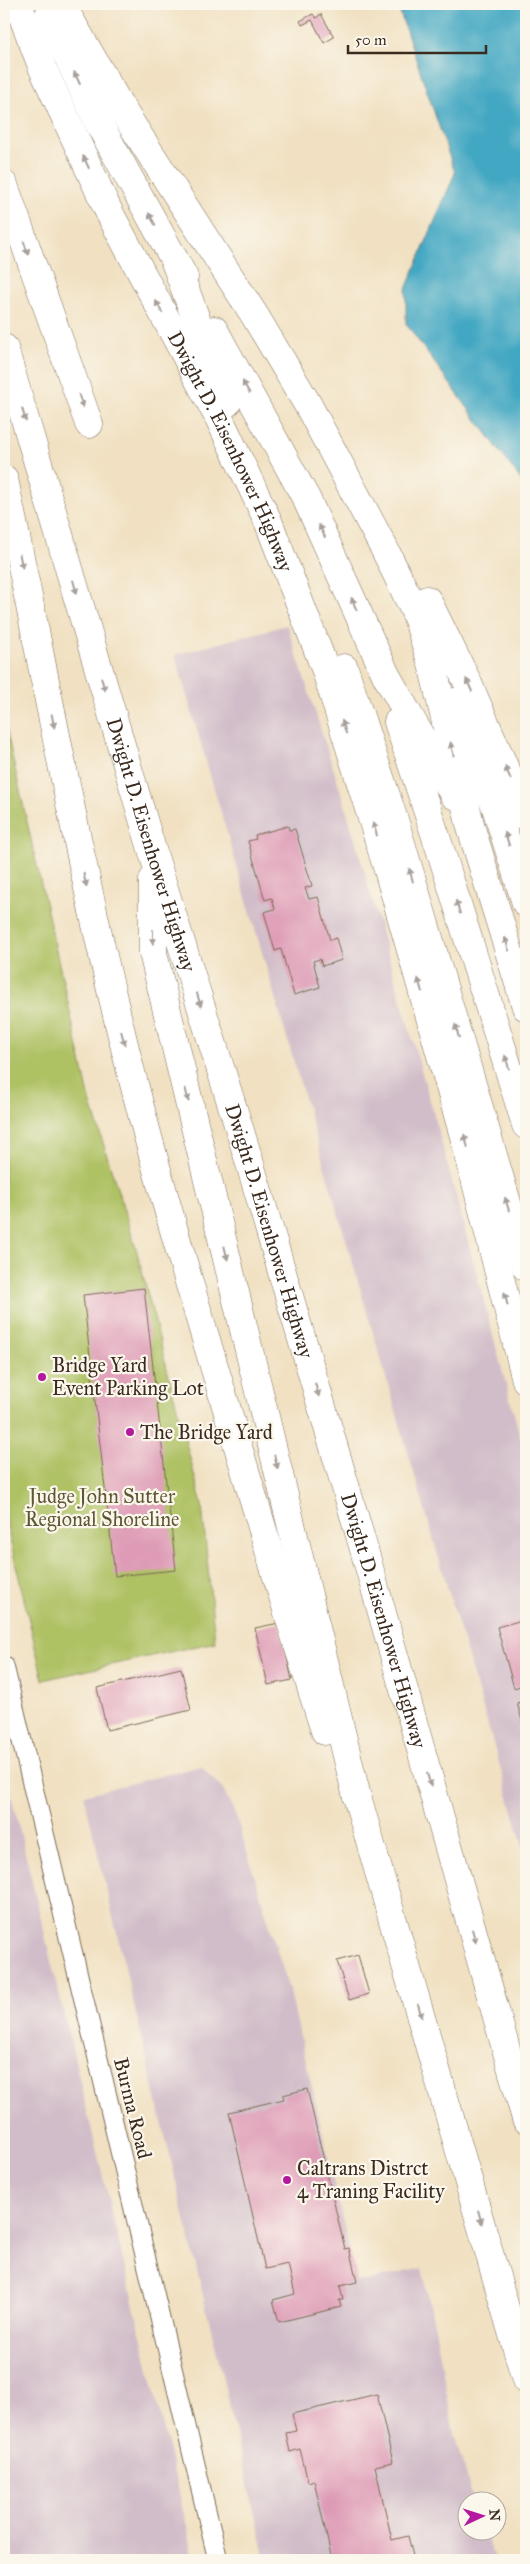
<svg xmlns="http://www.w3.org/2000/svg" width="530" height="2564" viewBox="0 0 530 2564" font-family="'IM FELL Great Primer',serif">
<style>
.industrial{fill:#d1bdc9}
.green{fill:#aec164;stroke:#747641}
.water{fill:#42a7c2;stroke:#3e6870}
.building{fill:#de9bb6}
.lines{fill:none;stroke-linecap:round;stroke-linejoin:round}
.street-casing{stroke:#7b6a57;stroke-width:21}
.highway-casing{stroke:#7b6a57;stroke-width:29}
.street{stroke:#fff;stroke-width:19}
.highway{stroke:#fff;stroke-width:28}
.oneway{fill:#a79f9a}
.poi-dot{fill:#b5179e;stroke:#fbf7ec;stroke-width:2}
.labels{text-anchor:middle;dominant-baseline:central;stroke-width:4.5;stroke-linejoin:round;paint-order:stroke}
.street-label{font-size:20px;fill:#3b2a1e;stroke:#fbf7ec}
.poi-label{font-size:20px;fill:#3b2a1e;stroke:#fbf7ec;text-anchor:start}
.park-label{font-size:20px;fill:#5e5733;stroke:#fbf7ec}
</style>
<rect width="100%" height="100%" fill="#fbf7ec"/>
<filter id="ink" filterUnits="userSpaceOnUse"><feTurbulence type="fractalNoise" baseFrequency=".02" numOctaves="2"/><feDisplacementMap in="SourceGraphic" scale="10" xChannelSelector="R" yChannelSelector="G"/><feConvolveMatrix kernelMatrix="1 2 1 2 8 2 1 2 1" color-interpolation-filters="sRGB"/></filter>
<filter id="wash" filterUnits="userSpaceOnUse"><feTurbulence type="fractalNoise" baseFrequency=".0096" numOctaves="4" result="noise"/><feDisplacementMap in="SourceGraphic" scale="20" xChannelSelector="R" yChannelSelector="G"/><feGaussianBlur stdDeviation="1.12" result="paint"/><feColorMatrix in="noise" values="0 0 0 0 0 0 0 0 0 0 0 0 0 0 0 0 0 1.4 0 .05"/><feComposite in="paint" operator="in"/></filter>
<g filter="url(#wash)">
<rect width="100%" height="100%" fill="#f1e1c2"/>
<g class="industrial">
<path d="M287,625L343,798L435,1118L526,1459V1856L175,655Z"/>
<path d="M4,1765L195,2560H4Z"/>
<path d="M201,1766L224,1791L235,1813L290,1992L357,2283L422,2268L435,2328L454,2434L474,2501L468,2502V2532H485L495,2560H266L84,1795Z"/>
</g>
<path class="green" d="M4,720L90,1101L137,1252L202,1505L215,1642L43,1680L4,1514Z"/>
<path class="water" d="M397,4H526V487L406,324V289L455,173Z"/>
<g id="blocks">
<g class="building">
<path d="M313,14L316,18L321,14L334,37L324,43L312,20L302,25L300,21Z"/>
<path d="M288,826L289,830L295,829L312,886L305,888L309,899L318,897L330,940L336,938L342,960L322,966L320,959L313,961L320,987L294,995L281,949L275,951L264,912L275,909L272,898L265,900L248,841L256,839L255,835Z"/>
<path d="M144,1288L176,1570L115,1576L83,1295Z"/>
<path d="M526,1619V1684L514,1688L497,1627Z"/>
<path d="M279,1623L292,1680L268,1685L255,1628Z"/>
<path d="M181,1668L191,1710L107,1730L97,1688Z"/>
<path d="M526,1700V1734L517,1703Z"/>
<path d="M358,1955L369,1994L349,2000L337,1961Z"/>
<path d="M307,2089L345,2249L349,2248L357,2282L340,2286L343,2300H339L341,2307L279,2322L273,2300L295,2294L288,2264L265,2269L229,2112L284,2099L283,2095Z"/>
<path d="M377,2394L393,2462L375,2466L392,2540L408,2536L414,2560H332L314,2480L308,2482L300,2449L290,2452L286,2433L296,2431L292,2414Z"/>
</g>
</g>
</g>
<g filter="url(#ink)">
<use href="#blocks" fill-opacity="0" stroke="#7b6a57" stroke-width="1"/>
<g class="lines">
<defs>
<path id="street" d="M4,1666L218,2560"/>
<g id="highway">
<path id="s1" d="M18,4L43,69L109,212L220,420L268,521L326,671L388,870L467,1147L526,1380"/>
<path d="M61,4L121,108L255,316L308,405L384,548L416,614L432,664L471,828L526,1007"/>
<path d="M49,15L98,122L184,277"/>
<path d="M4,185L89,424"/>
<path d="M175,262L227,403"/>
<path d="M214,330L307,500L386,675L454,795"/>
<path id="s2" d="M4,348L153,853L245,1147L361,1539L526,2119"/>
<path d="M4,479C41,655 73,832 115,1007C146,1138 184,1267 223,1396C256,1508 289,1620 325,1731"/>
<path d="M427,600L467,681L526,817"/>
<path d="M344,668L396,826L526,1267"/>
<path d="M455,702L496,808L526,903"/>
<path d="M398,722L442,855L526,1125"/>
<path d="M153,880V953L356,1793L526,2380"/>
</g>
</defs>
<use href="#street" class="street-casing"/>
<use href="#highway" class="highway-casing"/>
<use href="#street" class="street"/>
<use href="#highway" class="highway"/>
</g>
<defs><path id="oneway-solid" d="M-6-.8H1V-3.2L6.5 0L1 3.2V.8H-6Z" transform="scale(1.25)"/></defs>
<g class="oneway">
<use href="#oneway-solid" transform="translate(77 78) rotate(-115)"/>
<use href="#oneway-solid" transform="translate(86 162) rotate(-115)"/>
<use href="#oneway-solid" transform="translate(152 219) rotate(-119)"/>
<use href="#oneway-solid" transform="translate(26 248) rotate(70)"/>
<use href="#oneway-solid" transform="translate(159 307) rotate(-118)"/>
<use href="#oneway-solid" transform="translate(246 387) rotate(-120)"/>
<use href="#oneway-solid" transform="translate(81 401) rotate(70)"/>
<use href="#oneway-solid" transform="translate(24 415) rotate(74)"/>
<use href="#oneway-solid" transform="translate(322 531) rotate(-116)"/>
<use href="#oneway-solid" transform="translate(21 561) rotate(78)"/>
<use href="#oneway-solid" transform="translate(75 587) rotate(74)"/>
<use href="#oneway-solid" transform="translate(354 604) rotate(-112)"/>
<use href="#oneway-solid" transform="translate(103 684) rotate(74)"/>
<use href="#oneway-solid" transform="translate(469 685) rotate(-115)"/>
<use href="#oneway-solid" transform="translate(53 721) rotate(79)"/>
<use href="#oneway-solid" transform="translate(344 727) rotate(-108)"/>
<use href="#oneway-solid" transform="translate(452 749) rotate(-103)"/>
<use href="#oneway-solid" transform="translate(508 773) rotate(-113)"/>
<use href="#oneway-solid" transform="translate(375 829) rotate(-107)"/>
<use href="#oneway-solid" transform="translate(507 839) rotate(-108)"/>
<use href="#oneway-solid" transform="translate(411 875) rotate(-106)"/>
<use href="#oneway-solid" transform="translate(85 880) rotate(77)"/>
<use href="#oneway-solid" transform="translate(458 907) rotate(-107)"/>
<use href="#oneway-solid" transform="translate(153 937) rotate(90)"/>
<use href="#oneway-solid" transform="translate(507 944) rotate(-107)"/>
<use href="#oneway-solid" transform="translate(420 985) rotate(-106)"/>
<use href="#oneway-solid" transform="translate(199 1000) rotate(73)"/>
<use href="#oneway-solid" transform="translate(457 1031) rotate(-106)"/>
<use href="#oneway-solid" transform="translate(123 1038) rotate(75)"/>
<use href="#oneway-solid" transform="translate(507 1062) rotate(-107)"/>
<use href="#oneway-solid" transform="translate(187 1095) rotate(76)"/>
<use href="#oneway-solid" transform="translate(466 1141) rotate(-106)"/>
<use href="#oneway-solid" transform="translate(507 1204) rotate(-106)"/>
<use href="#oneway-solid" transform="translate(226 1253) rotate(76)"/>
<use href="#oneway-solid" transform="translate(506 1299) rotate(-104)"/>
<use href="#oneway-solid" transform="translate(317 1390) rotate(74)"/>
<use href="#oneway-solid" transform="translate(276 1462) rotate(76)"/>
<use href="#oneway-solid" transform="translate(429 1780) rotate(74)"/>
<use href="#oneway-solid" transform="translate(474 1936) rotate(74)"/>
<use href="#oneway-solid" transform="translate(420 2011) rotate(74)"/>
<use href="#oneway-solid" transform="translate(480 2217) rotate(74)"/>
</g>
</g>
<g class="poi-dot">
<circle cx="42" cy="1377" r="5"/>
<circle cx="130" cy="1432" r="5"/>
<circle cx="287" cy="2180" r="5"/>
</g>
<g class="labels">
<g class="street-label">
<text stroke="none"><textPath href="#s1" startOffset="496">Dwight D. Eisenhower Highway</textPath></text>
<text stroke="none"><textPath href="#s2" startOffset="518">Dwight D. Eisenhower Highway</textPath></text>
<text stroke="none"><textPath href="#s2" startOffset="922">Dwight D. Eisenhower Highway</textPath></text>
<text stroke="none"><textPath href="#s2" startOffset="1328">Dwight D. Eisenhower Highway</textPath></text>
<text transform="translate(133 2108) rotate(76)">Burma Road</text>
</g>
<g class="poi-label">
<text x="52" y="1365">Bridge Yard<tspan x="52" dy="23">Event Parking Lot</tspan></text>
<text x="140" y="1432">The Bridge Yard</text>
<text x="297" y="2168">Caltrans Distrct<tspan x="297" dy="23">4 Traning Facility</tspan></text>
</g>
<g class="park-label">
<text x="102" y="1496">Judge John Sutter<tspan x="102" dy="23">Regional Shoreline</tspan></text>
</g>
</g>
<rect width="530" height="2564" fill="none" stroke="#fbf7ec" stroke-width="20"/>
<g transform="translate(482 2516) rotate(86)"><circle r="24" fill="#fbf7ec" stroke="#aea59a"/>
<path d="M0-4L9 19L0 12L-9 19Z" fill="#b5179e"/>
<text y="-8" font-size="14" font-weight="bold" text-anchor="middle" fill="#3b2a1e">N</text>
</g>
<path d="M348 45v8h138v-8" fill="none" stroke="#3b2a1e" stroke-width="2.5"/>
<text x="355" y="45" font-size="15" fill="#3b2a1e" stroke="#fbf7ec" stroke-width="4" paint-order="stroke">50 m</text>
</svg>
